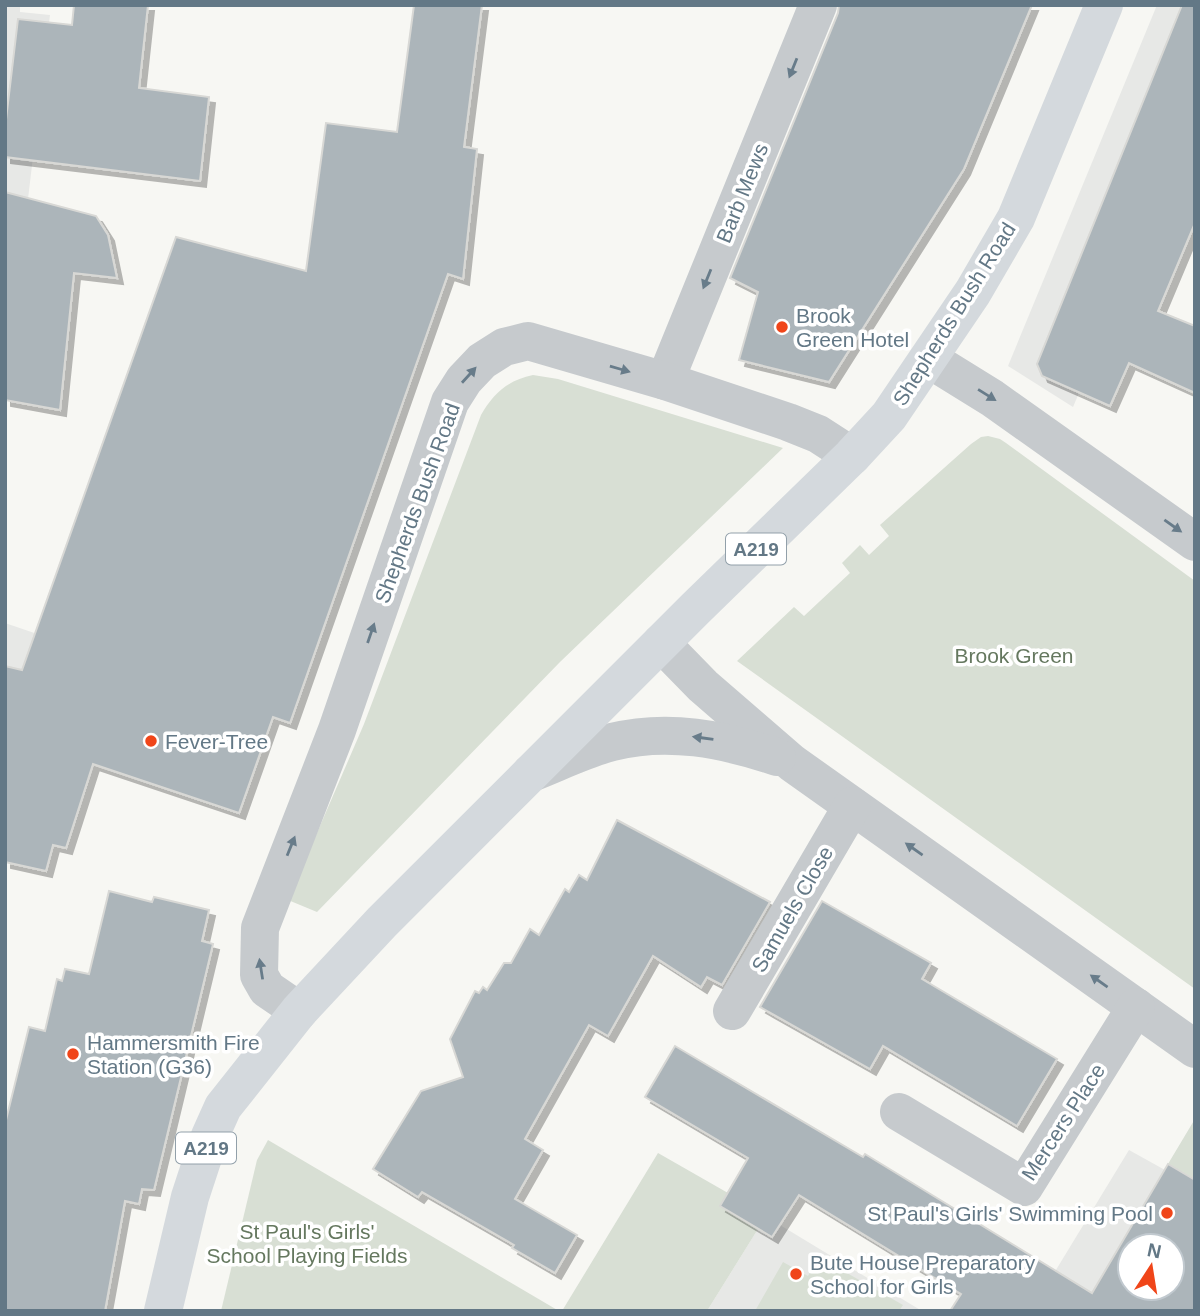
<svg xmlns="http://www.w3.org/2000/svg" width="1200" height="1316" viewBox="0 0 1200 1316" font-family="Helvetica,sans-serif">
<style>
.built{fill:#e7e8e6;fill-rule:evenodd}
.green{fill:#d8dfd4}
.building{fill:#acb5ba;stroke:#d8d8d5;stroke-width:2;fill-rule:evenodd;filter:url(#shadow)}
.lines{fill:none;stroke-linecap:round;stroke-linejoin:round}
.minor{stroke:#c6cacd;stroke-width:38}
.major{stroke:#d4d9dd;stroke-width:38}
.oneway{fill:#687c8a}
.poi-dot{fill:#f04519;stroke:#fff;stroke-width:2.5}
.labels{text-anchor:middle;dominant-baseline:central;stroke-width:7;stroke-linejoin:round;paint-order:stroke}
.shield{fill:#fff;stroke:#92a0aa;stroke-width:2}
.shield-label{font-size:19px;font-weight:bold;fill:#637886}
.street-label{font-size:21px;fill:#637886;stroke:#fff}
.poi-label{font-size:21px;fill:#637886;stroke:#fff;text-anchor:start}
.park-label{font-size:21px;fill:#65785f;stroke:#fff}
</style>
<defs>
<filter id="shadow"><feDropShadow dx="6" dy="6" stdDeviation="0" flood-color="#0004"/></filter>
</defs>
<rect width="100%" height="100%" fill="#f7f7f3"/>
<g class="built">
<path d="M5,5H20V12L50,15L5,391Z"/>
<path d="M1157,5H1195V121L1073,407L1008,366Z"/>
<path d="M5,623L49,638L5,844Z"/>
<path d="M1195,1119V1311H1031L1129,1150L1165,1170ZM1130,1246H1172V1288H1130Z"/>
<path d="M780,1225L922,1311H707L758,1229L771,1236Z"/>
</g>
<g class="green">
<path d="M533,375L558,379L783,448L560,662L317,912L288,900L364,724L481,415C493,394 508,380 533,375Z"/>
<path d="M988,436L1000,439L1006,443L1195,581V989L737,661L794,607L804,616L850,573L842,563L860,545L869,555L889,536L880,525L971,444L981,437Z"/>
<path d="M1195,1119V1179L1168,1164Z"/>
<path d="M268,1140L559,1311H221L257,1160Z"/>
<path d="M658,1153L728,1193L720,1206L758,1229L707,1311H562Z"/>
<path d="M819,1257L903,1305L899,1311H755L783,1262L808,1276Z"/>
</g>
<g class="building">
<path d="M74,5H148L139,88L209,97L200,181L5,157V128L18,19L72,25Z"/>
<path d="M414,5H482L464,147L477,149L463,279L448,274L290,723L273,717L239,813L93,764L66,848L53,845L46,871L5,862V666L22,670L176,237L306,271L326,123L397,132Z"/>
<path d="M839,5H1032L964,169L829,382L739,360L758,292L730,278L838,13Z"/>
<path d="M1182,5H1195V223L1158,311L1195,326V393L1129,363L1110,406L1042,376L1037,364Z"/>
<path d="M5,192L96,216L108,235L117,278L74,273L60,410L5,400Z"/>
<path d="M617,820L770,902L722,985L707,977L701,987L653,956L608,1036L589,1025L525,1139L543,1150L515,1199L577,1235L555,1273L512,1248L514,1245L422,1192L418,1197L373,1169L421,1091L463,1077L450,1039L475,991L479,993L483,987L487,990L504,963H511L530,929L539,935L565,889L569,892L579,875L587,880Z"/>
<path d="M109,891L152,902L154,897L209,910L202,941L213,944L154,1190L142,1189L139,1204L125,1201L105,1311H5V1124L29,1027L45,1031L57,979L62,981L65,969L89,974Z"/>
<path d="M822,901L931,963L922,979L1057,1059L1017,1126L883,1046L870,1069L760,1007Z"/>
<path d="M675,1046L863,1157L865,1154L1092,1293L1168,1164L1195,1180V1311H950L961,1294L799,1195L772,1237L720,1206L748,1158L645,1097ZM1130,1246H1172V1288H1130Z"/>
</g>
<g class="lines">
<g class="minor">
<path d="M929,359L992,398L1195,542"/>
<path d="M665,381L818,5"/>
<path d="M661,643L703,686L792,763L1195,1049"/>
<path d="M531,773C557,763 585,749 612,742C668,728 723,739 777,757"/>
<path d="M299,1011L267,989L259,975L260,928L337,730L450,402L464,380L482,361L504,347L528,341L665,381L788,422L818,434L852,456"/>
<path d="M732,1011L852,806"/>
<path d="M899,1112L1024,1187L1136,1007"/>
</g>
<path class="major" d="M163,1311L190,1197L210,1136L223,1107L299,1011L382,922L696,608L852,456L889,416L973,292L1016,218L1104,5"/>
</g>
<defs><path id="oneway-solid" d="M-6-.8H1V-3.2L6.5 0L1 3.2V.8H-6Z" transform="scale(1.75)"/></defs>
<g class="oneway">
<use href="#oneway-solid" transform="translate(793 68) rotate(112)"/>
<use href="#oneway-solid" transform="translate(707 279) rotate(112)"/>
<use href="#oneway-solid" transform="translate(620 369) rotate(16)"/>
<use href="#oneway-solid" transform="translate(469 375) rotate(-48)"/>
<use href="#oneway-solid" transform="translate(987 395) rotate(32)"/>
<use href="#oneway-solid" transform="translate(1173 526) rotate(35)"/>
<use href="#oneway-solid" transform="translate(371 633) rotate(-71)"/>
<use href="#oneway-solid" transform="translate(703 738) rotate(-172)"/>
<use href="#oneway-solid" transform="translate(291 846) rotate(-68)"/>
<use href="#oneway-solid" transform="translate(914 849) rotate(-145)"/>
<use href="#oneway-solid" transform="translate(261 969) rotate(-99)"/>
<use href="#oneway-solid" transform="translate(1099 981) rotate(-145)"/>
</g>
<g class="poi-dot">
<circle cx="782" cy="327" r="7"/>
<circle cx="151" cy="741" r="7"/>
<circle cx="73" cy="1054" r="7"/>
<circle cx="1167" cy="1213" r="7"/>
<circle cx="796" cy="1274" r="7"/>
</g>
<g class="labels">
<g class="shield">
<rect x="726" y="533.5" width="60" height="31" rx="5"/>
<rect x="176" y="1132.5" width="60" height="31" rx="5"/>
</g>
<g class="shield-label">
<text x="756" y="549">A219</text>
<text x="206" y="1148">A219</text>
</g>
<g class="street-label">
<text transform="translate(742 193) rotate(-68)">Barb Mews</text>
<text transform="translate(954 314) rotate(-58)">Shepherds Bush Road</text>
<text transform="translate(417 503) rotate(-70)">Shepherds Bush Road</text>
<text transform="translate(792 909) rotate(-60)">Samuels Close</text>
<text transform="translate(1063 1122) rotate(-57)">Mercers Place</text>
</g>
<g class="poi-label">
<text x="796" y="315">Brook<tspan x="796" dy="24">Green Hotel</tspan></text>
<text x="165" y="741">Fever-Tree</text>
<text x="87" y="1042">Hammersmith Fire<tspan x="87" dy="24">Station (G36)</tspan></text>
<text x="1153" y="1213" text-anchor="end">St Paul's Girls' Swimming Pool</text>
<text x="810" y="1262">Bute House Preparatory<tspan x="810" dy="24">School for Girls</tspan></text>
</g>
<g class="park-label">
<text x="1014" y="655">Brook Green</text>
<text x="307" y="1231">St Paul's Girls'<tspan x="307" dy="24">School Playing Fields</tspan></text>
</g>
</g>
<rect width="1200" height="1316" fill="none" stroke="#637886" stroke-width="14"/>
<g transform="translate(1151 1267) rotate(12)"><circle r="33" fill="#ffffff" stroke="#c1c9cf" stroke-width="2"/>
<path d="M0-5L12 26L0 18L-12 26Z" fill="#f04519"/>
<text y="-10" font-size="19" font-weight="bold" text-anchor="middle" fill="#637886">N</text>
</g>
</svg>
